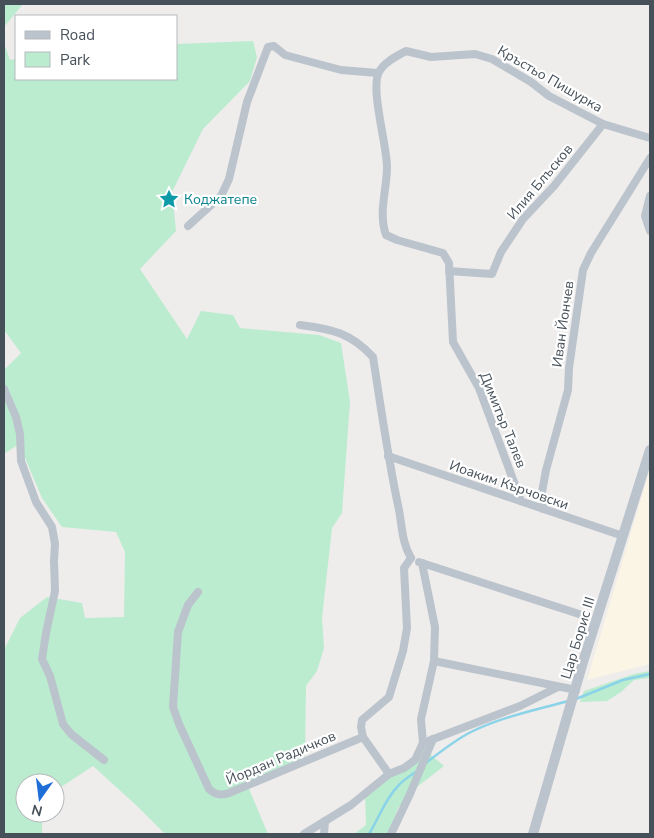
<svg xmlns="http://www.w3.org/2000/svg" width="654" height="838" viewBox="0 0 654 838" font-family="'Nunito Sans',sans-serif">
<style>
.commercial{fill:#fbf5e5}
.green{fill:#bbeccf}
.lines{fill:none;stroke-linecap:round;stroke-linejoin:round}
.stream{stroke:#8ad3e8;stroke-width:2.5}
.minor{stroke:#bbc4cc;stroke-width:8}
.tertiary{stroke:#bbc4cc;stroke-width:10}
.labels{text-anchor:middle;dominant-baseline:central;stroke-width:4.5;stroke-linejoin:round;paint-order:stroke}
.street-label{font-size:14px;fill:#465059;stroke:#fff}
.culture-label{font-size:14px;fill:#0d838f;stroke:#fff;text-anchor:start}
</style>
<rect width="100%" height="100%" fill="#efecec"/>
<path class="commercial" d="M650,469V664L587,680L639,506Z"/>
<g class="green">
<path d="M4,4H23L4,27Z"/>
<path d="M253,41L257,57L250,81L203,129L172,192L176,231L140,269L187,339L201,311L233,315L240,328L319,335L341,343L350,402L342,513L332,528L322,618L324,648L317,671L306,686L305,756L247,784L268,834H165L137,806L93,766L55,791V783H25V813H42V834H4V650L20,618L47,597L82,603L85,618L124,617L125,552L116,532L62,527L42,498L19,444L4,454V370L21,353L4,330V43L10,60L16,59V79H176V44Z"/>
<path d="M650,671V678L634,680L621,692L607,701L580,702L584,691L634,674Z"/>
<path d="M425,750L444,766L417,787L398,808L389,834H354L366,825L365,793Z"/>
</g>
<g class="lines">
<g class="stream">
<path d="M576,699L623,680L650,674"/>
<path d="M426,763C440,752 455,740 471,732C501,717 536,710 568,701"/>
<path d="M369,834C379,818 385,799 398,786C403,780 411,775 417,771"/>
</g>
<g class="minor">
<path d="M650,196L645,216L650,231"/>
<path d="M188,226L221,196L229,179L247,102L268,47L274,46L285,55L341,70L378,73"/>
<path d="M449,271L492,274L501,252L523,219L554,186L603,124"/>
<path d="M300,325C332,329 351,333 373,357C381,408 388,459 399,510C402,526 402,543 411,558"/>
<path d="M4,389L16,417L20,434L21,461L36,502L52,527L55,544L54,561L55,591L46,633L42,659L50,676L63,724L71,734L104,760"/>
<path d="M388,456L623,536"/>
<path d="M521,501L479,388L453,342L449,263L443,253L397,240L386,235C378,212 387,190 387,167C387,145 370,89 379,72C384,62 397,56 406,51L431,57L475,54L492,59L531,82L549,96L603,124L650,138"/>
<path d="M543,509L542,492L546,470L568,390L569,368L583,270L591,253L650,158"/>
<path d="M419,562L582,615"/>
<path d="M422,563L435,627L434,661L421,719L423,743"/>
<path d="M198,592L188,605L178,632L173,707L179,724L209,789C215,795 221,796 229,793L363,737"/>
<path d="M434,661L576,690"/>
<path d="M389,774L363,737L361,727L362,720L389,697L403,651L407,628L404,568L411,558"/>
<path d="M304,834L351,805L389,774L404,768L415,760L423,743L520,706L558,687"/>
<path d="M324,834L325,821"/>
<path d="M391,834L410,794L433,739"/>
</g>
<path class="tertiary" d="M533,834L583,662L650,450"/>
</g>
<defs>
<symbol id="sight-bare" viewBox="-9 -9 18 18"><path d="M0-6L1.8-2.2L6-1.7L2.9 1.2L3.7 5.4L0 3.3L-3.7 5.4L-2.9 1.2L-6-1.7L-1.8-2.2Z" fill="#0f9aa8" stroke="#fff" stroke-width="2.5" paint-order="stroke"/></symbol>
</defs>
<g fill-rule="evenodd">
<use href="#sight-bare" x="155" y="185" width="28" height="28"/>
</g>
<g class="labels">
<g class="street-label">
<text transform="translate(550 79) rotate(30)">Кръстьо Пишурка</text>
<text transform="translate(540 182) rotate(-50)">Илия Блъсков</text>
<text transform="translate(563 324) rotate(-82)">Иван Йончев</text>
<text transform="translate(503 420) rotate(68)">Димитър Талев</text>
<text transform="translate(509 485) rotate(19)">Иоаким Кърчовски</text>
<text transform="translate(578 638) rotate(-73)">Цар Борис III</text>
<text transform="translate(281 758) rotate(-23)">Йордан Радичков</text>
</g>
<g class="culture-label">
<text x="184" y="199">Коджатепе</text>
</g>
</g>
<rect width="654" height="838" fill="none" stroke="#465059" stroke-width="10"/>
<rect x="15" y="15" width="162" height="65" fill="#ffffff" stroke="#b5b9bd"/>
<rect x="25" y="31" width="25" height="8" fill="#bbc4cc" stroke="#b5b9bd"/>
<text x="60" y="40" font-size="15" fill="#465059">Road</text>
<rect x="25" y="52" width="25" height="15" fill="#bbeccf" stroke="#b5b9bd"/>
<text x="60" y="65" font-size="15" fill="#465059">Park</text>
<g transform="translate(40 798) rotate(194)"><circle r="24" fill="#ffffff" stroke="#b5b9bd"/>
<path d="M0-4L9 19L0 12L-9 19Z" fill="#1f6dd7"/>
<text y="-8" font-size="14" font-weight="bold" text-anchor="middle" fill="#465059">N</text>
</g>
</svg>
